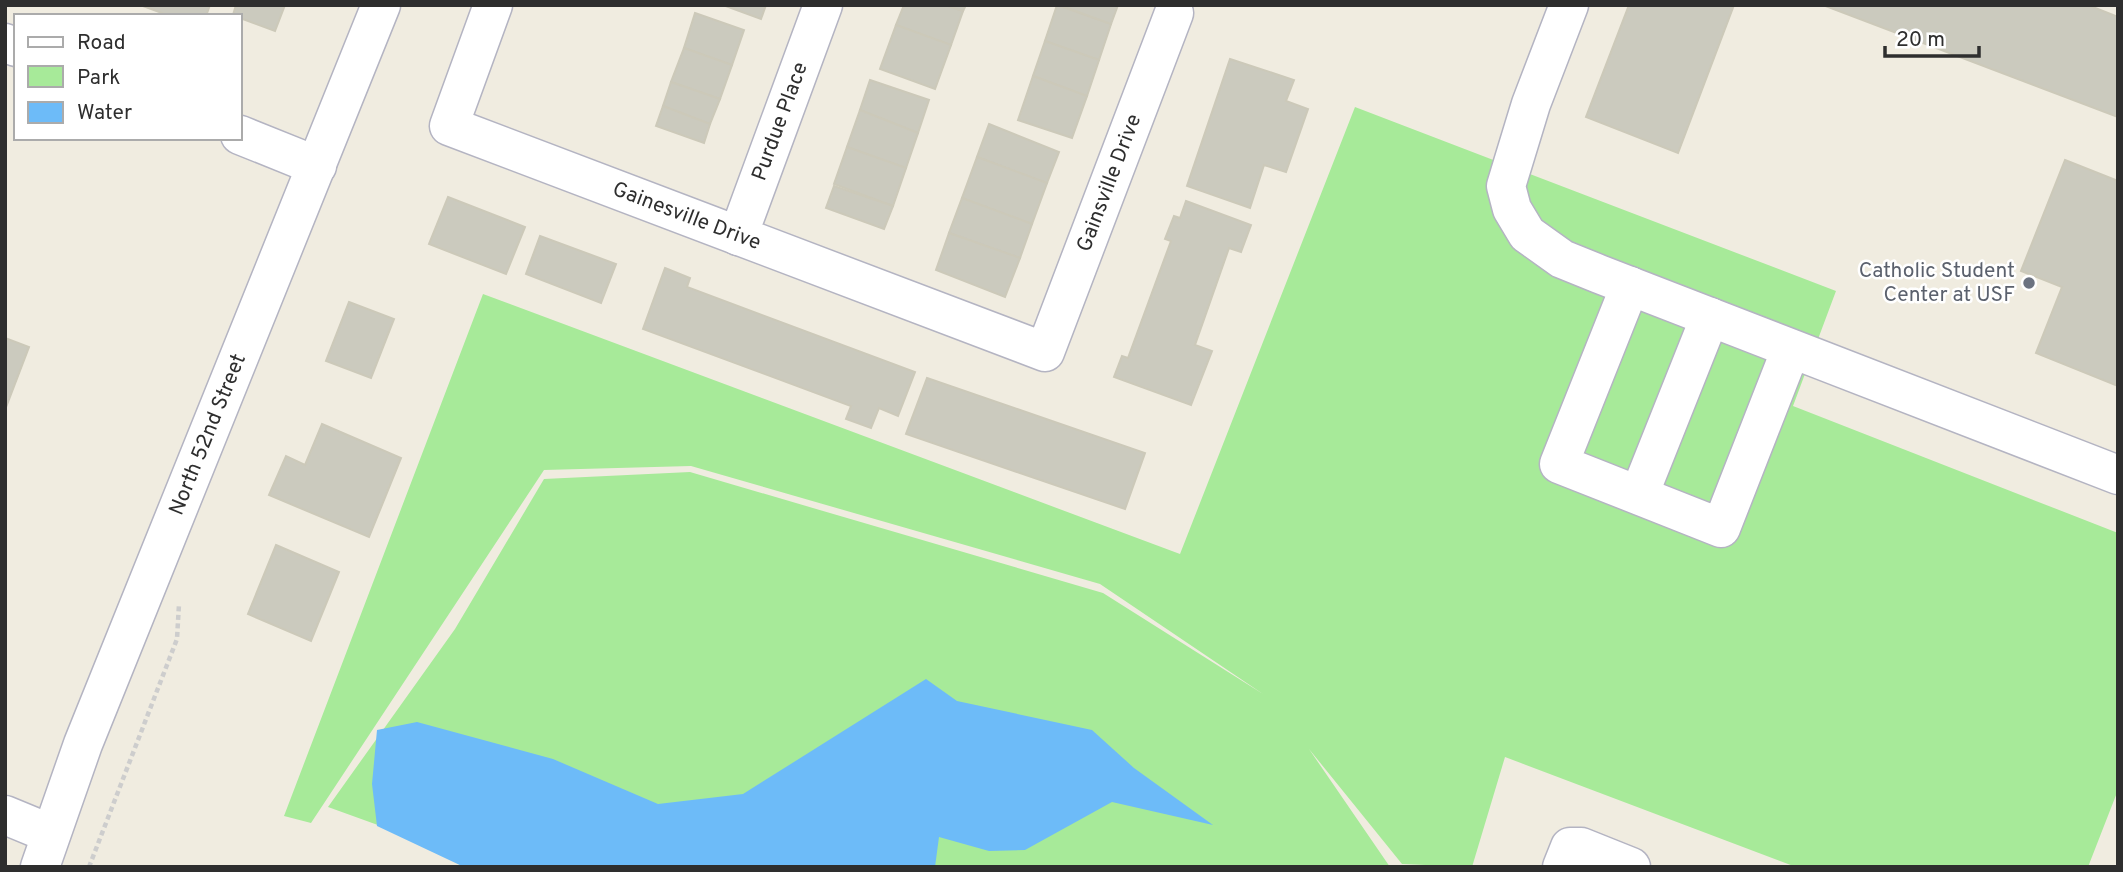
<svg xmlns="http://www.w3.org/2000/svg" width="2123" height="872" viewBox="0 0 2123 872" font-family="Overpass,sans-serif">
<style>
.green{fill:#a7ea99}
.water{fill:#6dbbf8}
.building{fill:#cbcabe;stroke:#ccc9b9;stroke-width:2}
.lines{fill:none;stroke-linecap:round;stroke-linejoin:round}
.minor-casing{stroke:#b4b4c2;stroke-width:41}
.path{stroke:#cdcdcd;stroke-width:4.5;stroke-dasharray:5 3.5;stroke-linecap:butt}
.minor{stroke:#fff;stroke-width:38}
.worship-dot{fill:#6b7280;stroke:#fff;stroke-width:2.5}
.labels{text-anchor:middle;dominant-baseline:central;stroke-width:5;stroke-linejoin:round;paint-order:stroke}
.street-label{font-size:21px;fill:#2e2e2e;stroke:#fff}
.worship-label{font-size:21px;fill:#5b616d;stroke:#fff;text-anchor:end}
</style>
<rect width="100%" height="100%" fill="#f0ece0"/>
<path class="green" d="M1355,107L1836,291L1793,406L2118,533V790L2088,867H1796L1505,757L1472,867L1402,864L1309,749L1390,867H494L328,807L455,629L544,479L690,472L1103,593L1263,694L1100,584L691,466L544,470L311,823L284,816L483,294L1180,554Z"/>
<path class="water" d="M926,679L957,701L1092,730L1134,768L1213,825L1112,802L1025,850L989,851L939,837L935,867H464L377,826L372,784L377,730L417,722L553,759L658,804L743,794Z"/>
<g class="building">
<path d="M210,5L206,16H170L143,6Z"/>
<path d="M236,5H285L275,31L240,18V16L233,15Z"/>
<path d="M723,5H766L761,19Z"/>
<path d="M904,5H946L963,11L951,45L896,25Z"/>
<path d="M946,5H966L963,11Z"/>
<path d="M1057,5L1111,24L1099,60L1045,41Z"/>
<path d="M1059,5H1118L1111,24Z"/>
<path d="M1629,5H1734L1678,153L1586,117Z"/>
<path d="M1823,5H2088L2118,17V117Z"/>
<path d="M695,13L744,30L732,65L684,48Z"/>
<path d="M896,25L951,45L935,89L880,69Z"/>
<path d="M1045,41L1099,60L1087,96L1033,76Z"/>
<path d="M684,48L732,65L720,99L671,82Z"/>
<path d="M1230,59L1294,80L1286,101L1308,109L1286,172L1264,165L1250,208L1187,186Z"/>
<path d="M1033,76L1087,96L1072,138L1018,120Z"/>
<path d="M870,80L929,100L918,133L860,110Z"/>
<path d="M671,82L720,99L710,124L663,106Z"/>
<path d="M663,106L710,124L704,143L656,126Z"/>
<path d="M860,110L918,133L906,168L847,147Z"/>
<path d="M989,124L1059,152L1047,183L977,157Z"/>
<path d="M847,147L906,168L893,206L834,184Z"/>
<path d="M977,157L1047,183L1032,224L962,198Z"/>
<path d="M2065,160L2118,181V386L2036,353L2062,287L2021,271Z"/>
<path d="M834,186L893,206L884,229L826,208Z"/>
<path d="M448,197L525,227L506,274L429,244Z"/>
<path d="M962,198L1032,224L1020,258L949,233Z"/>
<path d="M1186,201L1251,225L1241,252L1229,248L1195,345L1212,351L1191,405L1114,377L1122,356L1128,358L1171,241L1165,239L1174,216L1180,218Z"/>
<path d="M949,233L1020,258L1005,297L936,270Z"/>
<path d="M540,236L616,264L601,303L526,274Z"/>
<path d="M665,268L690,278L687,287L915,372L898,416L879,408L871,428L846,419L851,406L643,329Z"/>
<path d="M349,302L394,319L371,378L326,361Z"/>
<path d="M5,338L29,347L5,410Z"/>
<path d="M927,378L1145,453L1125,509L906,434Z"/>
<path d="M322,424L401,458L369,537L269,495L286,456L305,465Z"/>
<path d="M276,545L339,572L311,641L248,614Z"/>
</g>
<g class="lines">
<defs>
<g id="minor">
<path id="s1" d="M493,5L449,126L1045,352L1174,13"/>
<path d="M1569,5L1531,104L1506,186L1512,209L1527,234L1562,259L1599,274L2118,475"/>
<path d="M5,43L16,47"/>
<path d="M240,135L317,166"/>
<path id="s2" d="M738,236L823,5"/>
<path d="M1630,286L1559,464L1721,528L1791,349"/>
<path d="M1639,495L1710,317"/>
<path d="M5,815L51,834"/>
<path id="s3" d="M40,867L83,744L381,5"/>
<path d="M1562,867L1570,847H1581L1631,867"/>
</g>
</defs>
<use href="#minor" class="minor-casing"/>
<path class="path" d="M89,867L177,639L179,604"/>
<use href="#minor" class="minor"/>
</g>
<circle class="worship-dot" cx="2029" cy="283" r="7"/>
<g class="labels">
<g class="street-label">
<text stroke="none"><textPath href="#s2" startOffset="122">Purdue Place</textPath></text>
<text stroke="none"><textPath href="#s1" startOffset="947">Gainsville Drive</textPath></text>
<text stroke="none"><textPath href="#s1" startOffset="383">Gainesville Drive</textPath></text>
<text stroke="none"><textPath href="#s3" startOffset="464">North 52nd Street</textPath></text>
</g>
<g class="worship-label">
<text x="2015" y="271">Catholic Student<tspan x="2015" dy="24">Center at USF</tspan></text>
</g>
</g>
<rect width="2123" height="872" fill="none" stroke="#2e2e2e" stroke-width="14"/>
<rect x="14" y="14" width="228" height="126" fill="#ffffff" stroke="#ababab" stroke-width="2"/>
<rect x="28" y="37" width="35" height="10" fill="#ffffff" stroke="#ababab" stroke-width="2"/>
<text x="77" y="49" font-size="21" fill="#2e2e2e">Road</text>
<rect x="28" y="66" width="35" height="21" fill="#a7ea99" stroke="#ababab" stroke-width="2"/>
<text x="77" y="84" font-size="21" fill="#2e2e2e">Park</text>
<rect x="28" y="102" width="35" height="21" fill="#6dbbf8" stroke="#ababab" stroke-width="2"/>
<text x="77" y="119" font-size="21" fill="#2e2e2e">Water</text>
<path d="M1885 46v10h94v-10" fill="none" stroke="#2e2e2e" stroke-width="3.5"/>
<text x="1896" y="46" font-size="21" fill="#2e2e2e" stroke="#ffffff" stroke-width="5" paint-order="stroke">20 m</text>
</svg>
